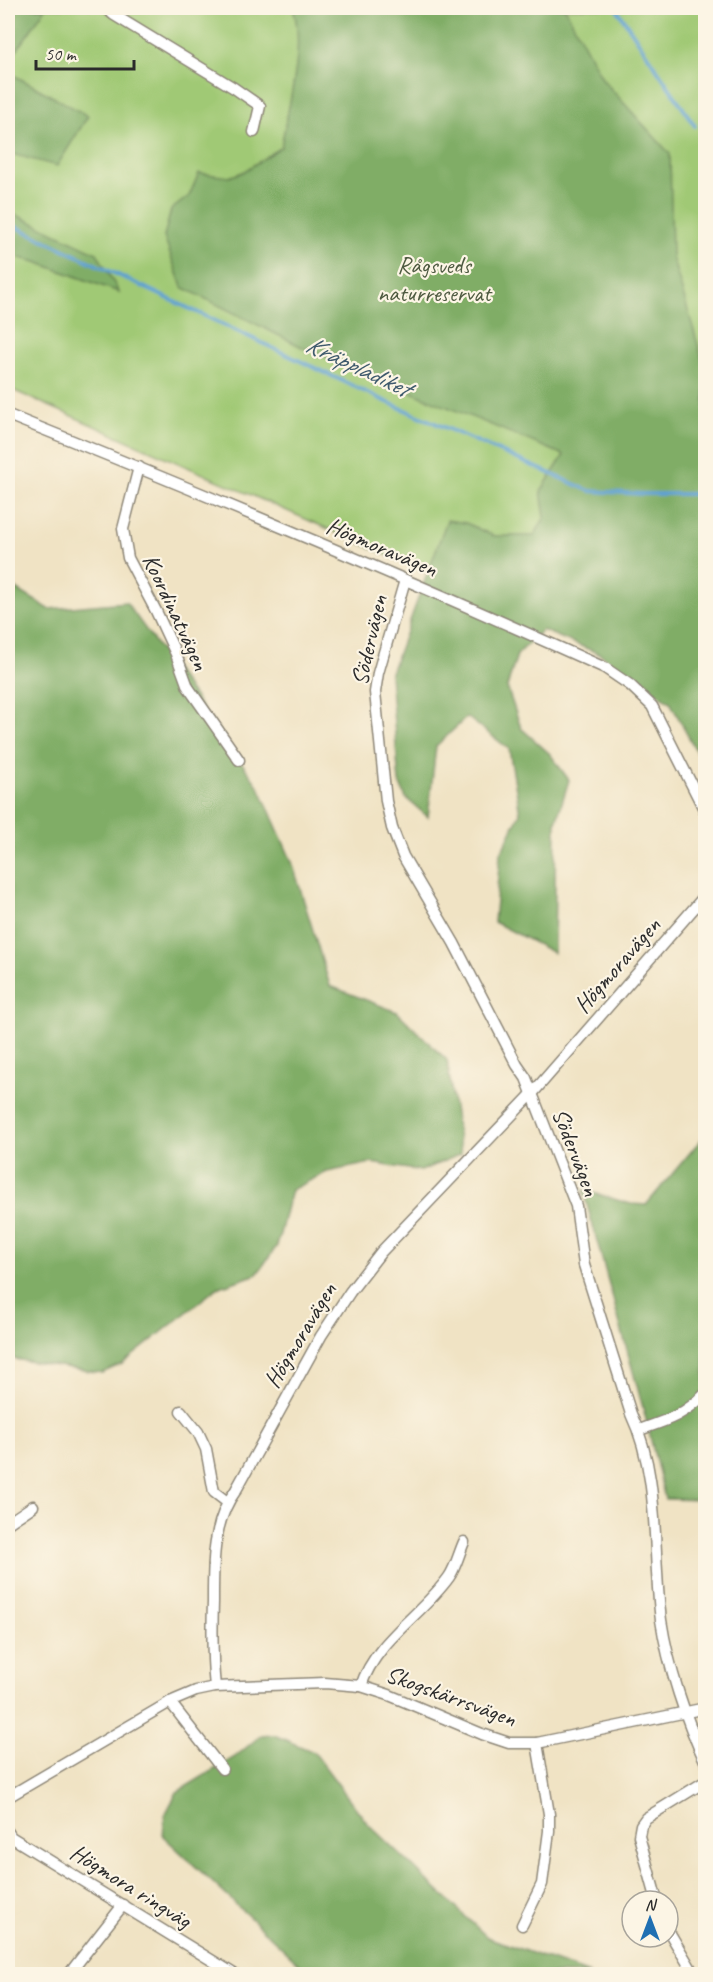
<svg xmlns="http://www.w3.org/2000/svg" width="713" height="1982" viewBox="0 0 713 1982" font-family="Caveat,sans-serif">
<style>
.green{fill:#a0c975;stroke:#667a50;stroke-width:1.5}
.forest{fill:#80ad66;stroke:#566c48;stroke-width:1.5}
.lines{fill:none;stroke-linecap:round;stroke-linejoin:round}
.stream{stroke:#5da0d1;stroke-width:4}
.street-casing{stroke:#8e8778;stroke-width:13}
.street{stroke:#fff;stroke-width:10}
.labels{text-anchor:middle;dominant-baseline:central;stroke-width:4.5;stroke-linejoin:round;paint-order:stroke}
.park-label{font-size:24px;fill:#4e5a41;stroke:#fcf5e5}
.street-label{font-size:24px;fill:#2b2b2b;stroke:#fcf5e5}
.water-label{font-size:26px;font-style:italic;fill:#3f5a6d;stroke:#fcf5e5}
</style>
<rect width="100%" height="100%" fill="#fcf5e5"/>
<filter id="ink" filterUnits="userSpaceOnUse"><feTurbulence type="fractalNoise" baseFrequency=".0167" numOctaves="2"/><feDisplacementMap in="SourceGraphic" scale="12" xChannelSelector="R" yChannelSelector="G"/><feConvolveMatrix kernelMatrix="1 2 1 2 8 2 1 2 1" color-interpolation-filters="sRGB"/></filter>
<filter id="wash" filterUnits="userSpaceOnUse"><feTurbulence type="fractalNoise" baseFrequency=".008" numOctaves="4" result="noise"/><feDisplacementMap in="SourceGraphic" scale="24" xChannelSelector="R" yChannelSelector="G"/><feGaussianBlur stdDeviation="1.35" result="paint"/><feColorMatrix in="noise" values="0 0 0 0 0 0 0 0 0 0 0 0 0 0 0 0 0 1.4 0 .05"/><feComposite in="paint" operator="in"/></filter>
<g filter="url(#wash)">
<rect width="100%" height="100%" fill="#f0e3c4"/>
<path class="green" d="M8,8H705V695L8,388Z"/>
<g class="forest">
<path d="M8,8H46L8,63Z"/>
<path d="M293,8H565L603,80L670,154L672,257L705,368V768L670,702L600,654L542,630L517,655L507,687L521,728L550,754L569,780L556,822L554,953L494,922L500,855L520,813L509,749L467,717L436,746L428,817L406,798L399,782L390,675L447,520L466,523L494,536H534L545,517L541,491L564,455L304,348L182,287L164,237L171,210L189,196L199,173L229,177L243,172L281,147C288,106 306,48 293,8Z"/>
<path d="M8,72L88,116L57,166L8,153Z"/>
<path d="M8,211L97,253L119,292L36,262L8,255Z"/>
<path d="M8,584L49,609L126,602L259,787L292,862L330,986L397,1012L447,1060L461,1154L421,1171L371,1163L327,1172L291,1190L277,1246L257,1274L217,1288L122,1364L102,1373L8,1358Z"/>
<path d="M705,1135V1500L665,1499L645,1415L583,1190L631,1204L646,1205Z"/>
<path d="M274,1735L314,1752L367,1823L487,1937L590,1974H310L163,1836L165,1815L177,1792L235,1757L260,1736Z"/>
</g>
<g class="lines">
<g class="stream">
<path d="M616,8L695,126"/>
<path d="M8,223L387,402L590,491L643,494H706"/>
</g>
</g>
</g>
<g filter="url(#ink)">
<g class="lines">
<defs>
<g id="street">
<path d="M106,8L114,15L234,88L260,106L254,132"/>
<path d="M8,415C208,495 408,579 605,668L630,685L652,706L706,813"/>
<path d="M139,467L123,529L128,558L156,611L176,654L188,687L239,760"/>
<path d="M405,580L378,673L375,692L386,801L392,828L403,856L454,943L517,1065L526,1078L576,1206L584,1265L631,1414C661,1477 652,1552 661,1620C668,1666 686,1721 706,1763"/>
<path d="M181,1411L198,1432L206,1449L214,1492L227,1502"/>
<path d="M639,1430C668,1420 683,1416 706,1393"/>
<path d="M8,1523L33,1506"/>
<path d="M361,1686C376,1640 422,1615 449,1577C456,1567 459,1553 464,1542"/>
<path d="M215,1687L325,1683L361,1686L389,1695L482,1734L509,1743H537L706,1708"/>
<path d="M170,1702L222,1769"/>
<path d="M8,1797L170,1702L196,1691L215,1687C212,1658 212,1631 213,1602C213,1564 212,1522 236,1490L321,1336L350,1292L381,1252L531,1095L702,899L706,887"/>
<path d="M8,1832L11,1837L234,1974"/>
<path d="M657,1901L639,1836L641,1825L646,1818L706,1781"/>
<path d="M522,1925L542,1884L549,1831V1814L537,1743"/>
<path d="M668,1930L694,1974"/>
<path d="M69,1974L123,1905"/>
</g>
</defs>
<use href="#street" class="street-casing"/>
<use href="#street" class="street"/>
</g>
</g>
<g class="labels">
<g class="park-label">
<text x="434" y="265">Rågsveds<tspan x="434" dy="28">naturreservat</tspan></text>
</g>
<g class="street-label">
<text transform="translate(382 547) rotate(23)">Högmoravägen</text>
<text transform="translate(176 612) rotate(65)">Koordinatvägen</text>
<text transform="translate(369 640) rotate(-77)">Södervägen</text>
<text transform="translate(617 965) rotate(-49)">Högmoravägen</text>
<text transform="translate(576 1152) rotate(69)">Södervägen</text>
<text transform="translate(300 1335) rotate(-59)">Högmoravägen</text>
<text transform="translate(451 1696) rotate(20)">Skogskärrsvägen</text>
<text transform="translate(131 1886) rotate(32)">Högmora ringväg</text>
</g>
<g class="water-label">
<text transform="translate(358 366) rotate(25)">Kräppladiket</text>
</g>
</g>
<rect width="713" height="1982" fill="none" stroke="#fcf5e5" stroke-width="30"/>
<g transform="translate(650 1919)"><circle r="28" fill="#fcf5e5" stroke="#a8a49b" stroke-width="1.5"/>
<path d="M0-4.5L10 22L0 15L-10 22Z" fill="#1f6fb2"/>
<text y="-9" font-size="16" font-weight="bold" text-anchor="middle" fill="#2b2b2b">N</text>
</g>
<path d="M36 60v9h98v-9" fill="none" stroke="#2b2b2b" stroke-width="3"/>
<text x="45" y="60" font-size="18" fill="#2b2b2b" stroke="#fcf5e5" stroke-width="4.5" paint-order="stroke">50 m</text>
</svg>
